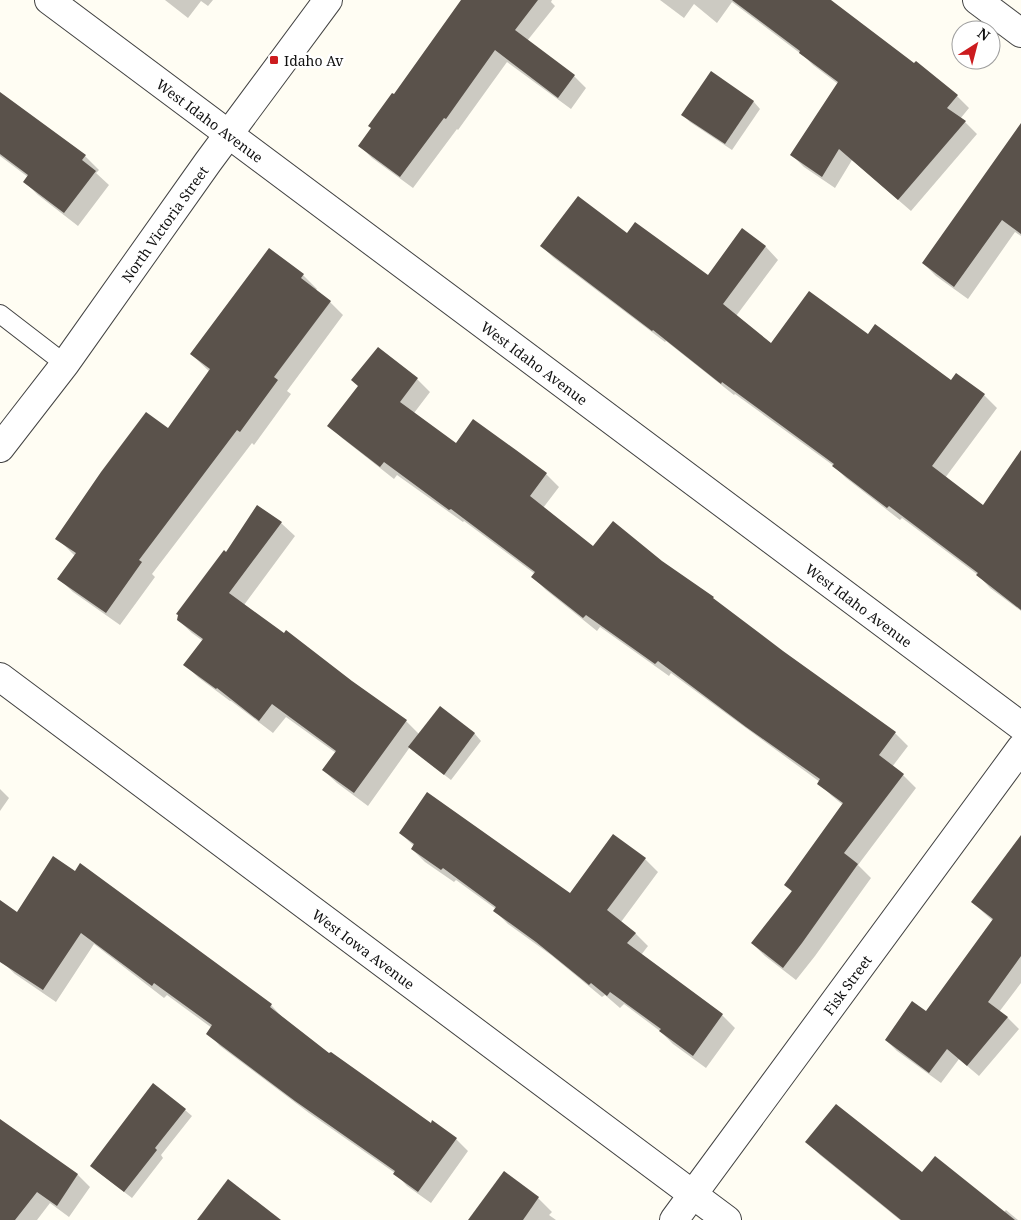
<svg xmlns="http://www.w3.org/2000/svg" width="1021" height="1220" viewBox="0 0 1021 1220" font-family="'Noto Serif',serif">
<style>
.shadow{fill:#0003}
.building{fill:#5a524b}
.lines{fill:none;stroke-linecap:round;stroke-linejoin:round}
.service-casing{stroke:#434343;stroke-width:20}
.minor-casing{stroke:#434343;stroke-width:30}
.tertiary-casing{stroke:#434343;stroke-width:30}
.service{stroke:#fff;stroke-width:18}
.minor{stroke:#fff;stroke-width:28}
.tertiary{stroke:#fff;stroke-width:28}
.poi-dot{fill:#cc1c1f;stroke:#fff;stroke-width:2}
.labels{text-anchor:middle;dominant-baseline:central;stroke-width:5;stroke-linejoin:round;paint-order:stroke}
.poi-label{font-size:14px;fill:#101010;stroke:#fff;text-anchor:start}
.street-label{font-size:14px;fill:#101010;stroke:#fff}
</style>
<rect width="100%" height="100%" fill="#fffdf3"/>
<g class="shadow">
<path d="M165,0H213L208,6L201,1L188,18Z"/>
<path d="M462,0H552L551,2L555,6L527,41L574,76L586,88L571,109L507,62L458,130L457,129L413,188L372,158L360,146Z"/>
<path d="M660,0H829L957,96L969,108L960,119L965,122L977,134L911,211L852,160L835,188L804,167L792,155L838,84L813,65L805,57L732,2L717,23L694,4L684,18Z"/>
<path d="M712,73L754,102L760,109L732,150L690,122L683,115Z"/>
<path d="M0,93L85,156L99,170L96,173L109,185L78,226L38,195L24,181L28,177L0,156Z"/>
<path d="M1021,158V236L1015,232L968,299L936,276L923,263Z"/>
<path d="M742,230L766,247L778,260L736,316L772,345L869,335L951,381L956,374L984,395L997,408L945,478L1021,542V611L990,588L978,575L902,518L900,520L846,478L834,466L735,394L734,395L666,341L665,342L554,258L541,246L627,235L708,277Z"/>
<path d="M269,250L303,275L317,289L315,291L330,302L343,315L287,391L291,394L254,445L252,443L152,574L155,577L120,625L73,592L59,579L75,556L57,538L168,430L210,372L191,354Z"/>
<path d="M378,348L417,379L430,392L414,413L457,445L546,474L559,487L543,508L593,548L662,562L783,652L895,733L908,746L892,767L903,775L916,788L858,865L871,878L815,956L796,980L765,956L752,943L792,892L786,885L843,805L832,796L819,783L820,782L761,739L671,673L669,676L600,627L597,631L546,590L533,577L535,574L464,521L463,522L397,475L394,479L342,438L329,425L359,387Z"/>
<path d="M257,506L281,523L295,536L244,605L406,721L420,735L440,708L475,734L481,741L451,780L417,754L410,747L368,806L337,783L323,770L336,753L286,717L273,733L231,701H230L199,678L185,665L203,641L192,633L178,620L227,553Z"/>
<path d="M0,789L9,798L0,811Z"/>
<path d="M400,833L570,895L645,859L658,872L621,922L635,933L648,946L641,955L722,1015L735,1028L706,1068L673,1044L660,1031L624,1004L620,1008L605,995L602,997L551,955L508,924L495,911L496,909L456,880L454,882L425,862L412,849L414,846Z"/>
<path d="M80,865L271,1005L283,1018L330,1055L431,1124L456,1139L468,1151L431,1203L407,1186L395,1173L309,1113L220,1046L208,1033L212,1028L167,995L164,998L94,944L56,1002L15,974L0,960V901L17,914L75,872Z"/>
<path d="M1021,867V983L999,1012L1008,1018L1019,1029L979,1076L959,1059L941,1083L897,1051L886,1040L926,1013L993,921L984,913L972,902Z"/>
<path d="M185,1110L192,1116L161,1155L163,1158L132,1198L98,1172L92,1166Z"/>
<path d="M11,1129L78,1175L90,1187L69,1217L50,1203L37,1220H0V1143Z"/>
<path d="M807,1142L922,1174L1004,1212L1006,1210L1018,1220H900L820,1155Z"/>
<path d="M504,1173L538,1198L552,1212L549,1215L556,1220H469Z"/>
</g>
<g class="building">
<path d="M461,0H538L515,30L575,75L558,98L495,50L446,119L444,118L400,177L358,146L371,128L368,126L392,93L394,94Z"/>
<path d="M732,0H831L914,63L916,61L958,95L947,108L966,121L898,200L839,149L822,177L790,155L838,82L799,53L800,51Z"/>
<path d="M711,71L754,101L725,144L681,115Z"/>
<path d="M0,92L86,155L82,160L96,171L64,213L23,182L28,175L0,154Z"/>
<path d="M1021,123V234L1002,220L954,287L922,263Z"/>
<path d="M578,196L627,233L635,222L708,275L742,228L766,246L723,304L771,343L809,291L868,334L875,324L951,380L956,373L985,394L932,466L983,505L1021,450V610L976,575L978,573L889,506L887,508L832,466L834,464L722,382L721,384L653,330L652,331L540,246Z"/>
<path d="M269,248L304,274L301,278L331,301L274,377L278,380L240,432L237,430L139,560L142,562L106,613L57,579L76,553L55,539L101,472L146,412L168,428L210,369L190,354Z"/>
<path d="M378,347L418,378L400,402L456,443L473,419L516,450L547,473L530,496L593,546L613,521L662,561L714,597L713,598L783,651L896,732L879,755L904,774L844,853L858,864L802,943L783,968L751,943L792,891L784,885L843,803L817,784L820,779L746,727L658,661L655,664L586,615L583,618L531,577L535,572L451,509L449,510L384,462L380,467L327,426L358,386L351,380Z"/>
<path d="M257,505L282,522L229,593L284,633L286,630L352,681L407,720L354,793L322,770L336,751L272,704L259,721L217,688L216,689L183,665L203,639L177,620L178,615L176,614L224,550L226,552Z"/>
<path d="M440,706L475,733L444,775L408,747Z"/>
<path d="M427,792L519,857L570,893L613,834L646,858L607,910L636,933L627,943L723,1014L693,1056L659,1031L661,1029L610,992L607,996L591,983L589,985L536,942L493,911L496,907L443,868L441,870L411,849L414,844L399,833Z"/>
<path d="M1021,835V956L988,1002L1008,1017L967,1066L947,1049L929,1073L885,1040L912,1001L926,1011L993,919L971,902Z"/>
<path d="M53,856L75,871L80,863L272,1004L270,1007L329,1053L331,1052L431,1123L432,1120L457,1138L418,1192L393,1174L395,1171L295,1101L206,1034L212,1025L154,983L152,986L81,933L43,990L0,962V900L17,912Z"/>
<path d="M153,1083L186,1109L155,1148L157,1150L124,1192L90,1166Z"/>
<path d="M836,1104L922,1172L935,1156L1015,1220H901L805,1142Z"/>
<path d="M0,1119L78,1174L57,1206L37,1192L15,1220H0Z"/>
<path d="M504,1171L539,1197L523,1220H468Z"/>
<path d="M228,1179L281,1220H197Z"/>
</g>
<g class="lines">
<defs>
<path id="service" d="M0,314L65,364"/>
<g id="minor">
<path id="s1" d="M49,0L1021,726"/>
<path d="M977,0L1021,33"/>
<path id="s2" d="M0,677L727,1220"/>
<path id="s3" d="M674,1220L1021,748"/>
</g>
<g id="tertiary">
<path id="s4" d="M0,448L65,364L208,162L328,0"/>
</g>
</defs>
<use href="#service" class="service-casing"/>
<use href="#minor" class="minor-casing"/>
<use href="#tertiary" class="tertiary-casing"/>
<use href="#service" class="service"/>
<use href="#minor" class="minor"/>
<use href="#tertiary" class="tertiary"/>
</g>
<rect class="poi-dot" x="269" y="55" width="10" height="10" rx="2.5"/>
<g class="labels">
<g class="poi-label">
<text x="284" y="60">Idaho Av</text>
</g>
<g class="street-label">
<text stroke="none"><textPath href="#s1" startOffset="201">West Idaho Avenue</textPath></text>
<text stroke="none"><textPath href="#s4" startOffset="278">North Victoria Street</textPath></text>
<text stroke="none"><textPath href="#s1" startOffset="606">West Idaho Avenue</textPath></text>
<text stroke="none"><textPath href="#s1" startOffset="1011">West Idaho Avenue</textPath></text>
<text stroke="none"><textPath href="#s2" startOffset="454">West Iowa Avenue</textPath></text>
<text stroke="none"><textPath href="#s3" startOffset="292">Fisk Street</textPath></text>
</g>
</g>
<g transform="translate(976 45) rotate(36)"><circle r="24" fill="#ffffff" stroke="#9f9f9f"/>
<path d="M0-4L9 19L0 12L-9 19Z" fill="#cc1c1f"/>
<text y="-8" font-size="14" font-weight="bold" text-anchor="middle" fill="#101010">N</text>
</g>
</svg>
